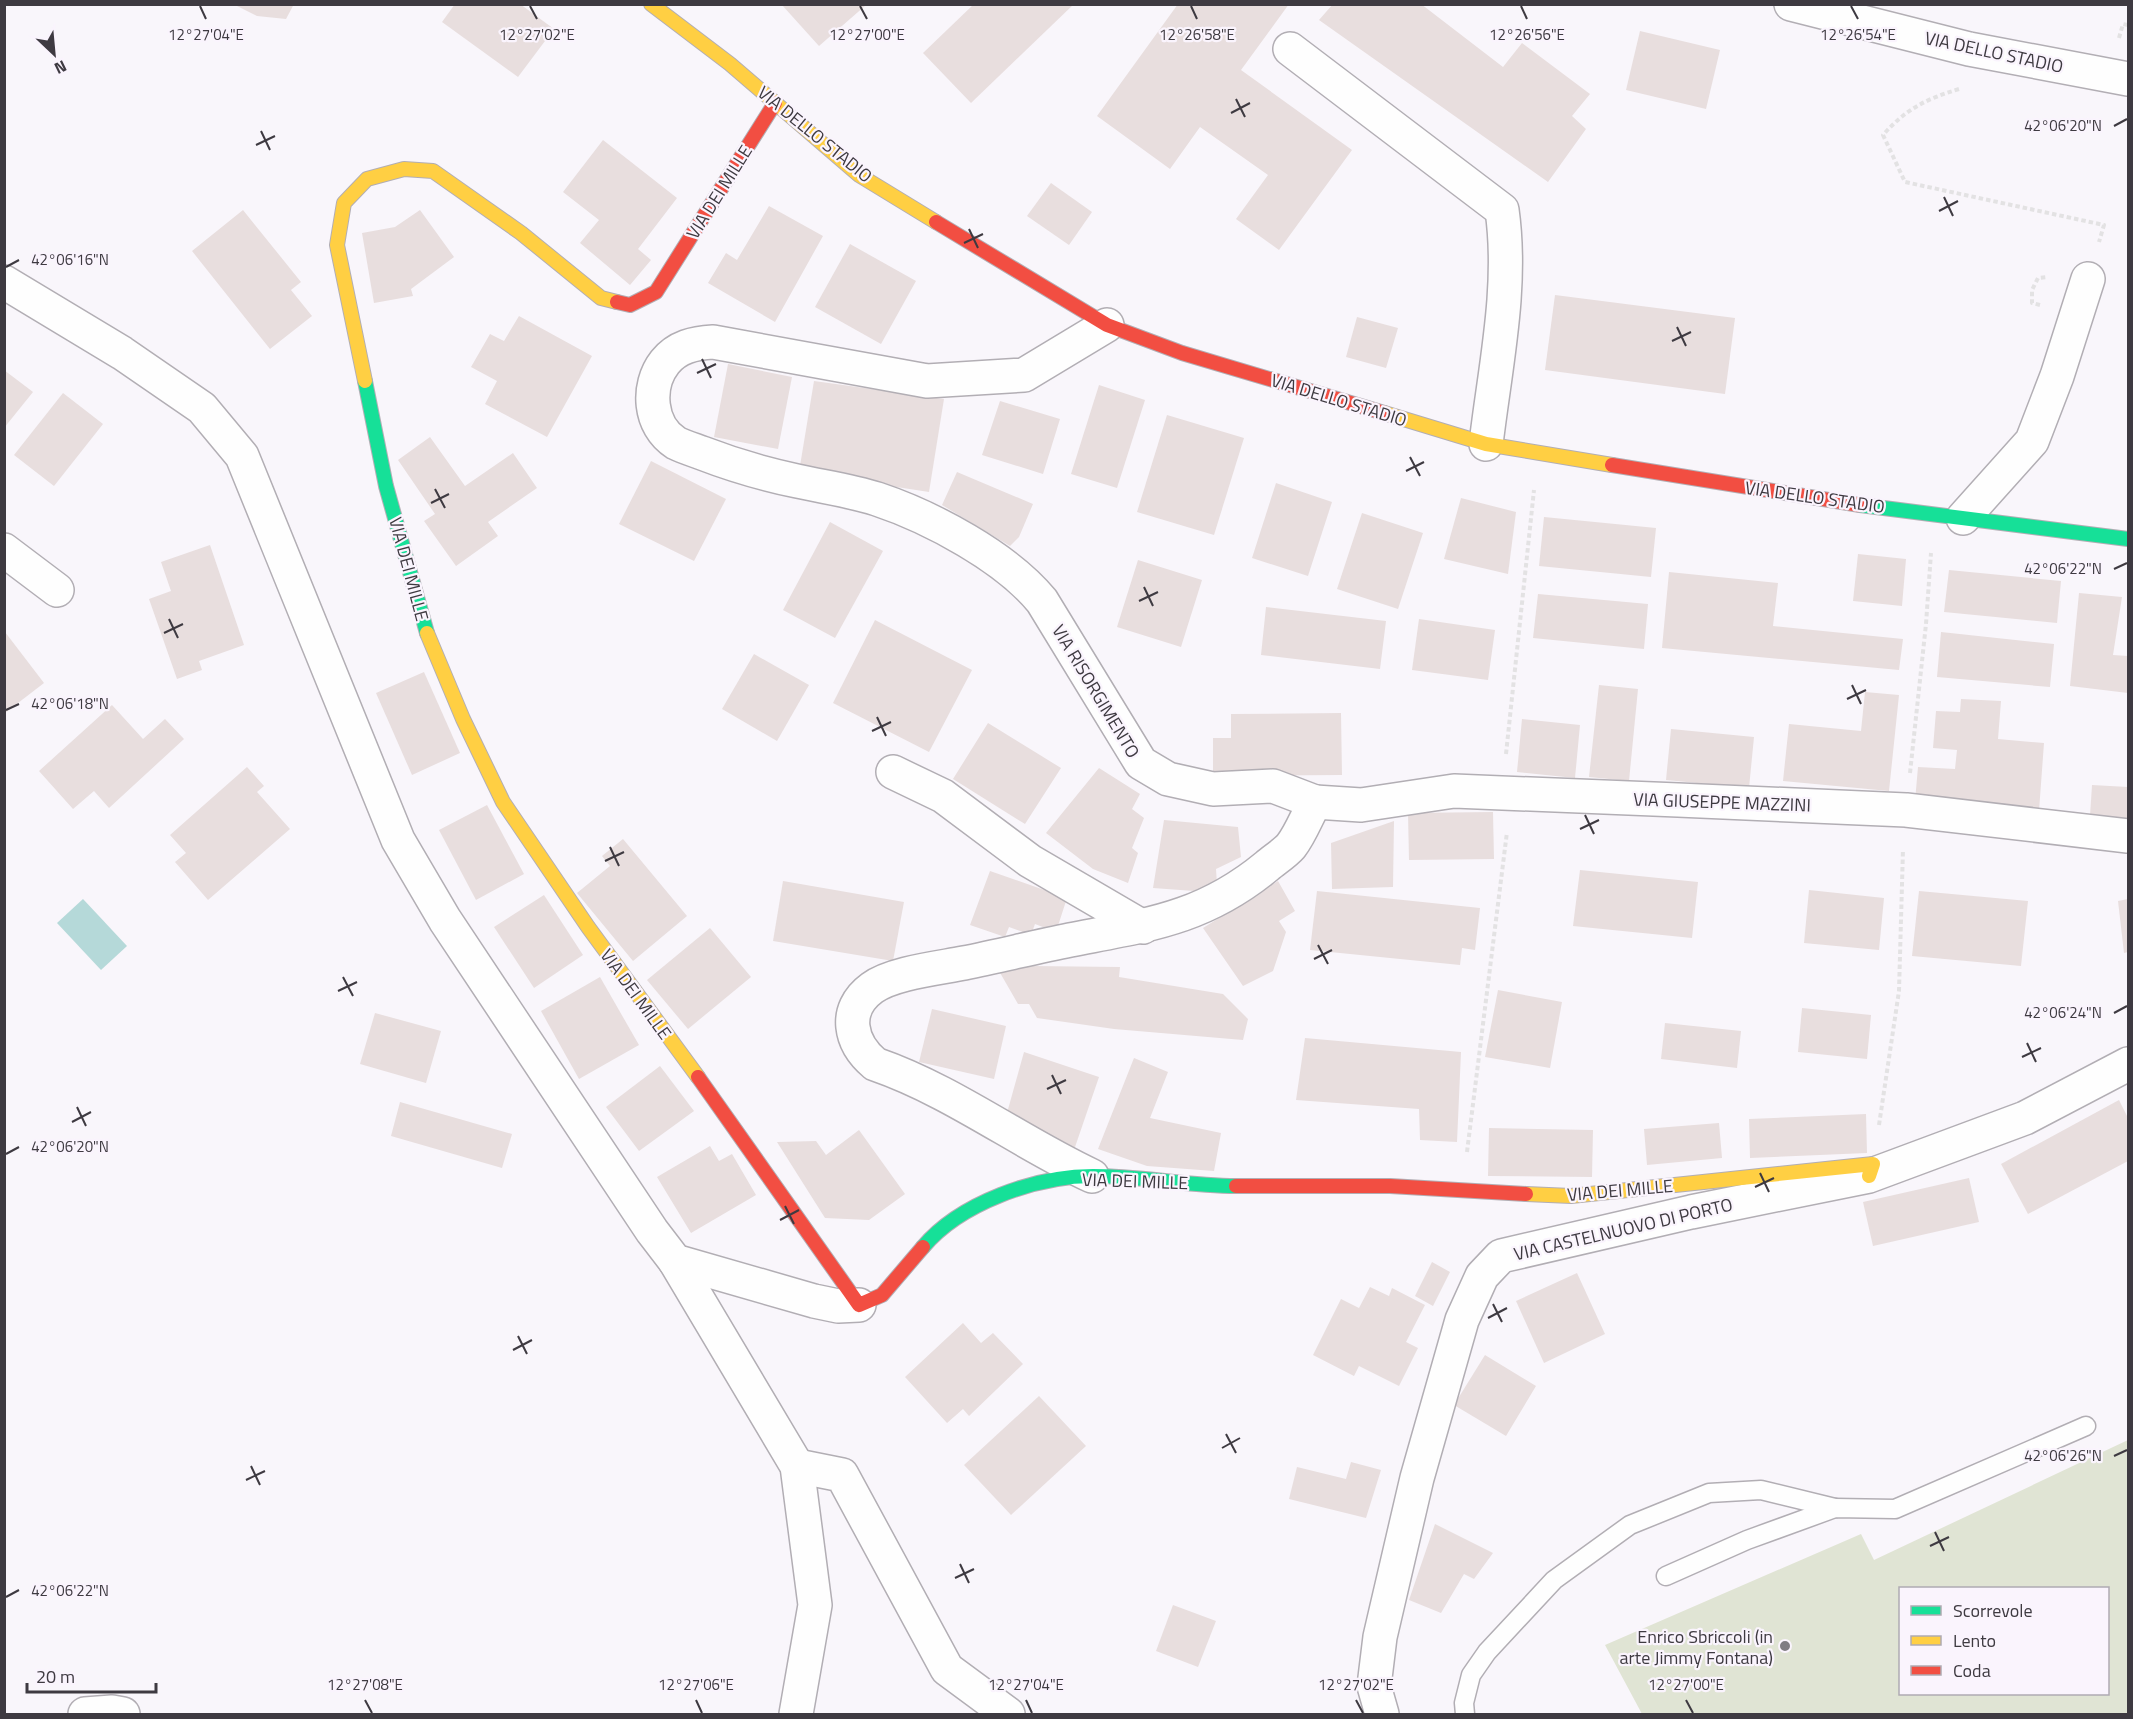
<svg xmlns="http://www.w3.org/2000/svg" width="2133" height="1719" viewBox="0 0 2133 1719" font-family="'Titillium Web',sans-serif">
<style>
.green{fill:#e0e4d4;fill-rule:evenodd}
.water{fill:#b5d9d9}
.building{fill:#e8dede}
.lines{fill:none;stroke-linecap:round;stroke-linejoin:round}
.lane-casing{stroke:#b2aeb4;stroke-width:21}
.street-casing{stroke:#b2aeb4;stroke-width:36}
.fast-casing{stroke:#b2aeb4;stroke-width:16}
.slow-casing{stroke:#b2aeb4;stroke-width:16}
.jam-casing{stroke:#b2aeb4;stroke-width:16}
.path{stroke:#e3e2e3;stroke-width:4;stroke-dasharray:4.5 3;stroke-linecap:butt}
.lane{stroke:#fefefe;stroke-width:18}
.street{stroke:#fefefe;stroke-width:33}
.fast{stroke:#16e098;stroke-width:14}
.slow{stroke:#ffcf43;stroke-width:14}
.jam{stroke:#f24e42;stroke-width:14}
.ticks{fill:none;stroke:#3e3a41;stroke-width:2}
.poi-dot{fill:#7f7c82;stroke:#faf4fd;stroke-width:2}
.labels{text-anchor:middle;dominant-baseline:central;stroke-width:4.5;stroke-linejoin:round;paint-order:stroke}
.street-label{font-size:18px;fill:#3e3a41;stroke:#faf4fd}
.poi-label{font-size:18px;fill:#3e3a41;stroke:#faf4fd;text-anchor:end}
.ticks-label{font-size:15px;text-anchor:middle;fill:#3e3a41;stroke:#faf4fd;stroke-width:4.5;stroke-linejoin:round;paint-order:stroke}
</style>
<rect width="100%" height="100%" fill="#f9f6fb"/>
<path class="green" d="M2128,1440V1714H1642L1605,1645L1861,1534L1874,1560ZM1900,1588H2108V1694H1900Z"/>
<path class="water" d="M83,899L127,946L101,970L57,923Z"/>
<g class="building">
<path d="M233,4H294L286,19L257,16Z"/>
<path d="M455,4H520L554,29L518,77L442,22Z"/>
<path d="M974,4H1074L971,103L923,53Z"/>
<path d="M1178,4H1289L1241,70L1352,150L1279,250L1236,219L1268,175L1200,127L1170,169L1097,116Z"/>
<path d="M1333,4H1421L1503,67L1522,43L1590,94L1572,116L1586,129L1548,182L1319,20Z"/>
<path d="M782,5H866L819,46Z"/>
<path d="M1640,31L1720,50L1706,109L1626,90Z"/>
<path d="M603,140L677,198L638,249L651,260L630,285L580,243L599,220L563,192Z"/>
<path d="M1051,183L1092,212L1069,245L1027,216Z"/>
<path d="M769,206L823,236L775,322L708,283L726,253L737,260Z"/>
<path d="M243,210L301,282L291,290L312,316L270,349L192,251Z"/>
<path d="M420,210L454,257L411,289L413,296L374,303L362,233L395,227Z"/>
<path d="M850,244L916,281L881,344L815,307Z"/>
<path d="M1555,295L1735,318L1725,394L1545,370Z"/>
<path d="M519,316L592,356L547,437L485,404L497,381L471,367L490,334L504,341Z"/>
<path d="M1357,317L1398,328L1386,368L1346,357Z"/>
<path d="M728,364L792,377L778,449L714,437Z"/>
<path d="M4,370L33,392L4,428Z"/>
<path d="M814,381L944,399L929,492L799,472Z"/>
<path d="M1099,385L1145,400L1117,488L1071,474Z"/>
<path d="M63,393L103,424L54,486L14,455Z"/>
<path d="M1000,401L1060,419L1043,474L982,455Z"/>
<path d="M1167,415L1244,438L1214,535L1137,512Z"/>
<path d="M430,437L465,486L513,453L537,488L488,522L498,536L456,566L424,521L435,514L398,460Z"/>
<path d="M651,461L726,499L694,561L619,524Z"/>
<path d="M957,472L1033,504L1019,537L1010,546L942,505Z"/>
<path d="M1276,483L1332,502L1308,576L1252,558Z"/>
<path d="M1461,498L1516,512L1508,574L1444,559Z"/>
<path d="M1362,513L1423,533L1398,609L1337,589Z"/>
<path d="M1544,517L1656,528L1651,577L1539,566Z"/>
<path d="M830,522L883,551L835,638L783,610Z"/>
<path d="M210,545L244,645L199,661L202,670L177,679L149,599L171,591L161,562Z"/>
<path d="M1858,554L1906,559L1902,606L1853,601Z"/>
<path d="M1138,560L1202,580L1181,647L1117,627Z"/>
<path d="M1949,570L2061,581L2057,623L1944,612Z"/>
<path d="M1669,572L1778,583L1773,626L1903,639L1899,670L1662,648Z"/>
<path d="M2079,593L2122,597L2113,655L2128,656V693L2070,686Z"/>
<path d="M1538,594L1648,604L1644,649L1533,638Z"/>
<path d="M1266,607L1386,621L1380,669L1261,655Z"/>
<path d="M1419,619L1495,630L1488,680L1412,670Z"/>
<path d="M875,620L972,670L929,752L833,703Z"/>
<path d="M5,632L44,683L5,713Z"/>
<path d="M1941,632L2054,644L2050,687L1937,677Z"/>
<path d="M754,654L809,685L777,741L722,709Z"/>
<path d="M424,672L460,753L412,775L376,693Z"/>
<path d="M1599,685L1638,689L1629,781L1589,777Z"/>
<path d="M1865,692L1899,695L1889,791L1783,781L1789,724L1861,731Z"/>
<path d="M1961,699L2001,701L1998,739L2044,743L2039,811L1915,801L1918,767L1955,769L1957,750L1933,748L1936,711L1960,712Z"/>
<path d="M112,705L143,739L165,719L184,739L109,808L94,791L73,809L39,771Z"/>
<path d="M1341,713L1342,775L1213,776V738H1231V714Z"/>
<path d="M1522,719L1580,725L1575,778L1517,772Z"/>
<path d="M988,723L1061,768L1025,824L953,779Z"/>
<path d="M1671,729L1754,737L1749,788L1666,780Z"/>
<path d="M247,767L264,786L257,792L290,829L208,900L175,862L186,853L170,835Z"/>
<path d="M1099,768L1140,794L1132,809L1144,818L1132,848L1138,853L1128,883L1093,869L1046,833Z"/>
<path d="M2092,785L2128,787V819L2090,816Z"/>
<path d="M487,805L524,874L476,900L439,830Z"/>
<path d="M1493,812L1494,859L1409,860L1408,813Z"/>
<path d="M1164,820L1238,827L1241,857L1216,869L1217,884L1194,891L1153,888Z"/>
<path d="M1394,821L1393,887L1332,889L1331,843Z"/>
<path d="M623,839L687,916L633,961L577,893L610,866L602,856Z"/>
<path d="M1580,870L1698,882L1692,938L1573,926Z"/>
<path d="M990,871L1067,898L1056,932L1035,924L1031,935L1009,927L1005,937L970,925Z"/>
<path d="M783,881L904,902L893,961L773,941Z"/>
<path d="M1278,881L1295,911L1279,921L1286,932L1273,971L1243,986L1203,928Z"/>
<path d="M1809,890L1884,898L1879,950L1804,943Z"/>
<path d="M1317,891L1480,908L1475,950L1462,948L1460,965L1310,950Z"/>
<path d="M1919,891L2028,901L2021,966L1912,956Z"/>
<path d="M544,895L583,955L534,988L494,927Z"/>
<path d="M2128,899V952L2124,953L2118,901Z"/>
<path d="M710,928L751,977L688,1029L647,980Z"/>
<path d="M1032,966L1120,967L1119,977L1223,994L1248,1019L1243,1040L1114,1029L1037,1018L1029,1004H1018L999,971Z"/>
<path d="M600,977L639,1045L579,1079L541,1011Z"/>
<path d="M1498,990L1562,1002L1550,1068L1485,1057Z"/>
<path d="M1802,1008L1871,1015L1867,1059L1798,1052Z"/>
<path d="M932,1009L1006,1026L994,1079L919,1062Z"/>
<path d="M375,1013L441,1031L426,1083L360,1064Z"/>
<path d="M1665,1023L1741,1031L1737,1068L1661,1059Z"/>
<path d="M1305,1038L1461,1052L1457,1142L1420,1140L1419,1109L1296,1100Z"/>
<path d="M1024,1052L1099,1077L1074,1150L1007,1113Z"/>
<path d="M1134,1058L1168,1072L1150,1118L1221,1133L1214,1171L1147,1166L1098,1149Z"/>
<path d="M660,1066L694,1111L639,1151L606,1107Z"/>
<path d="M2119,1100L2128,1118V1161L2028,1214L2001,1164Z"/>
<path d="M400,1102L512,1134L502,1168L391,1136Z"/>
<path d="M1866,1114L1867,1153L1750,1158L1749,1119Z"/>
<path d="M1719,1123L1722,1158L1647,1165L1644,1129Z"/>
<path d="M1489,1128L1593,1130L1592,1177L1488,1176Z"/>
<path d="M859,1130L905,1194L869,1220L825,1218L777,1142L816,1141L826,1155Z"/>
<path d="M710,1146L719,1161L732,1154L756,1195L691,1233L657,1177Z"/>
<path d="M1969,1178L1979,1222L1873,1246L1863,1202Z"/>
<path d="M1432,1262L1450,1272L1433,1306L1415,1296Z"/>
<path d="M1577,1273L1605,1334L1544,1363L1516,1301Z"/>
<path d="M1370,1287L1389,1296L1392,1288L1425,1305L1406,1342L1418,1348L1399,1386L1359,1366L1354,1376L1313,1355L1341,1299L1359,1308Z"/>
<path d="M963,1323L981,1343L993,1333L1023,1364L969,1416L963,1409L947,1423L905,1377Z"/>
<path d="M1485,1355L1536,1386L1506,1436L1454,1405Z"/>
<path d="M1039,1396L1086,1446L1011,1515L964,1465Z"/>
<path d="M1351,1462L1381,1470L1366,1518L1289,1499L1297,1467L1346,1479Z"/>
<path d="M1435,1524L1493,1553L1474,1579L1464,1574L1441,1613L1409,1600Z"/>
<path d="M1173,1605L1216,1621L1198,1667L1156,1651Z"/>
</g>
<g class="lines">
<defs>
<g id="lane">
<path d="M1666,1576L1747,1540L1835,1508L1895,1509L2086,1426"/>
<path d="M1465,1714L1464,1703L1471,1675L1487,1652L1554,1580L1630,1525L1709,1493L1761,1490L1835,1508"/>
</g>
<g id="street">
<path d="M1791,4L1969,49L2128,79"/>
<path d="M1290,49L1502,210C1513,288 1495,367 1486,444"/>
<path d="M4,282L122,353L202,408L242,456L398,840L445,920L652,1231L675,1261L814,1301L838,1306L859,1305"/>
<path d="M1963,518L2032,441L2057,376L2088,279"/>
<path d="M4,550L57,590"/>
<path d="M893,772L943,796L1030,861L1143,927"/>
<path d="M1315,802L1361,805L1454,791L1678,800L1906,810L2128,836"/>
<path d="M1092,1176C1019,1142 953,1091 875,1064C850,1043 842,1010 872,988C892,973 939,968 964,963C999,956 1035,947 1070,940C1147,925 1203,919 1267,866C1274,860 1285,853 1291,846C1301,833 1307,816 1315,802L1273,786L1213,789L1168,779L1141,763L1042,601C1006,557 931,517 877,499C852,491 824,487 797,481C764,474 733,465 702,453C694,450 684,447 676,443C649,426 646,386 665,362C677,347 694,343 713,342L927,381L1024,375L1107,325"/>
<path d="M675,1261L797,1466L815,1605L796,1714"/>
<path d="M797,1466L842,1475L947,1669L1008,1714"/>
<path d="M85,1714L112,1712L123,1714"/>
<path d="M1382,1714L1374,1686L1380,1637L1417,1478L1462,1320L1482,1276L1501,1256L1691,1212L1869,1176L2025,1118L2128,1064"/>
</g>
<g id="fast">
<path d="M365,381L386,486L427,633"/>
<path d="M1860,505L2128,539"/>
<path d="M923,1247C960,1203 1036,1176 1093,1176C1141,1176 1188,1186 1236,1186"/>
</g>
<g id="slow">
<path d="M651,4L730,64L859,175L936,222"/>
<path d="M365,381L337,245L344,203L367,179L404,169L433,171L521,233L601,298L617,302"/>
<path d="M1384,413L1486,444L1612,465"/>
<path d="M427,633L463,719L503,802L588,927L698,1077"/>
<path d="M1526,1194L1571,1196L1873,1164L1869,1176"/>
</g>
<g id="jam">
<path d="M936,222L1107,325L1182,353L1384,413"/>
<path d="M617,302L630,305L656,292L775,103"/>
<path d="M1612,465L1860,505"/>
<path d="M698,1077L859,1305L882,1295L923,1247"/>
<path d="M1236,1186H1390L1526,1194"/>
</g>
</defs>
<use href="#lane" class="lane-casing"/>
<use href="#street" class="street-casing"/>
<use href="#fast" class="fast-casing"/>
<use href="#slow" class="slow-casing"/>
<use href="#jam" class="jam-casing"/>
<g class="path">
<path d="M2119,38L2123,24L2128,25"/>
<path d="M1959,89C1926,99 1906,109 1883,135L1905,182L2104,225L2099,242"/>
<path d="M2040,305L2032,303V290L2038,278L2047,277"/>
<path d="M1506,754L1534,490"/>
<path d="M1910,773L1926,624L1931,553"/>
<path d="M1879,1125L1899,991L1903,849"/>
<path d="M1467,1152L1507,832"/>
</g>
<use href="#lane" class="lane"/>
<use href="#street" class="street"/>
<use href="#fast" class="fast"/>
<use href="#slow" class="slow"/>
<use href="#jam" class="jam"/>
</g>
<path class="ticks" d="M200,6L206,19M530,6L537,19M860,6L867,19M1191,6L1197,19M1521,6L1527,19M1851,6L1858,19M1236,99L1245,117M1231,113L1250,103M2114,126L2127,119M261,131L270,150M256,145L275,136M1944,197L1953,216M1939,211L1958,201M969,229L978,248M964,243L983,234M6,267L19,260M1677,327L1686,346M1672,341L1691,332M702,359L711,378M697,373L716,364M1410,457L1420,476M1406,471L1424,462M435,489L445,508M431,503L449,494M2114,569L2127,563M1144,587L1153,606M1139,601L1158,592M169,619L178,638M164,633L183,624M1852,685L1861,704M1847,699L1866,690M6,710L19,704M877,717L886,736M872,731L891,722M1585,815L1594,834M1580,829L1599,820M610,847L619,866M605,861L624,852M1318,945L1328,964M1314,959L1332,950M343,977L353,996M338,991L357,982M2114,1013L2127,1006M2027,1043L2036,1062M2022,1057L2041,1048M1052,1075L1061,1094M1047,1089L1066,1080M77,1107L86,1126M72,1122L91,1112M6,1154L19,1147M1760,1173L1769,1192M1755,1187L1774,1178M785,1206L794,1224M780,1220L799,1210M1493,1304L1502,1322M1488,1318L1507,1308M518,1336L527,1354M513,1350L532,1340M1226,1434L1236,1453M1222,1448L1240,1438M2114,1456L2127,1450M251,1466L260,1485M246,1480L265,1471M1935,1532L1944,1551M1930,1546L1949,1537M960,1564L969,1583M955,1578L974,1569M6,1597L19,1590M365,1700L372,1713M696,1700L702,1713M1026,1700L1032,1713M1356,1700L1363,1713M1686,1700L1693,1713"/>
<circle class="poi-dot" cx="1785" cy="1646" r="6"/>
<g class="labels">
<g class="street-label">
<text transform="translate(1994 52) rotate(12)">VIA DELLO STADIO</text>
<text transform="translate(815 134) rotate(39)">VIA DELLO STADIO</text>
<text transform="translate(719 192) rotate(-58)">VIA DEI MILLE</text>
<text transform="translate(1339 400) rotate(17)">VIA DELLO STADIO</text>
<text transform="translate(1815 497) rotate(8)">VIA DELLO STADIO</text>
<text transform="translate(409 569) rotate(75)">VIA DEI MILLE</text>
<text transform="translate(1096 691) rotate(59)">VIA RISORGIMENTO</text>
<text transform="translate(1722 802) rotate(2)">VIA GIUSEPPE MAZZINI</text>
<text transform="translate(636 994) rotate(54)">VIA DEI MILLE</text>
<text transform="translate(1135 1181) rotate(2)">VIA DEI MILLE</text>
<text transform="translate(1620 1190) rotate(-5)">VIA DEI MILLE</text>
<text transform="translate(1623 1229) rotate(-13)">VIA CASTELNUOVO DI PORTO</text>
</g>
<g class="poi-label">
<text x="1773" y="1636">Enrico Sbriccoli (in<tspan x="1773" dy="21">arte Jimmy Fontana)</tspan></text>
</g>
</g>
<g class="ticks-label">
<text x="206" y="40">12°27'04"E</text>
<text x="537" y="40">12°27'02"E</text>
<text x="867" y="40">12°27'00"E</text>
<text x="1197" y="40">12°26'58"E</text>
<text x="1527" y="40">12°26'56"E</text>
<text x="1858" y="40">12°26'54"E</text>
<text x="2063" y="131">42°06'20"N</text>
<text x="70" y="265">42°06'16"N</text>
<text x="2063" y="574">42°06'22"N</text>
<text x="70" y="709">42°06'18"N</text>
<text x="2063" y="1018">42°06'24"N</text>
<text x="70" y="1152">42°06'20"N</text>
<text x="2063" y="1461">42°06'26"N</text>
<text x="70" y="1596">42°06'22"N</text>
<text x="365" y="1690">12°27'08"E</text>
<text x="696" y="1690">12°27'06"E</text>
<text x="1026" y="1690">12°27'04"E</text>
<text x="1356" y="1690">12°27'02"E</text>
<text x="1686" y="1690">12°27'00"E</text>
</g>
<rect width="2133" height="1719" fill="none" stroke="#3e3a41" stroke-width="12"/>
<rect x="1899" y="1587" width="210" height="108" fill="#faf4fd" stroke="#afaab2" stroke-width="1.5"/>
<rect x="1911" y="1606" width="30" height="9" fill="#16e098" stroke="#afaab2" stroke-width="1.5"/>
<text x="1953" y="1617" font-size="18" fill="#3e3a41">Scorrevole</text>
<rect x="1911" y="1636" width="30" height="9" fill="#ffcf43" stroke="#afaab2" stroke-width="1.5"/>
<text x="1953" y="1647" font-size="18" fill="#3e3a41">Lento</text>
<rect x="1911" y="1666" width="30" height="9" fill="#f24e42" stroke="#afaab2" stroke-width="1.5"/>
<text x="1953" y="1677" font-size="18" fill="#3e3a41">Coda</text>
<g transform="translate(54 54) rotate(154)" stroke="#faf4fd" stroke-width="4.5" paint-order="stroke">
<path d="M0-4.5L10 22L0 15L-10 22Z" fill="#3e3a41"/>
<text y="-9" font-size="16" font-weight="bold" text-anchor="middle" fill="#3e3a41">N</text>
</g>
<path d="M27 1683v9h129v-9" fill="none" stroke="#3e3a41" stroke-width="3"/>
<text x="36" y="1683" font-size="18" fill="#3e3a41" stroke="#faf4fd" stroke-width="4.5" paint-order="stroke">20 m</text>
</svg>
